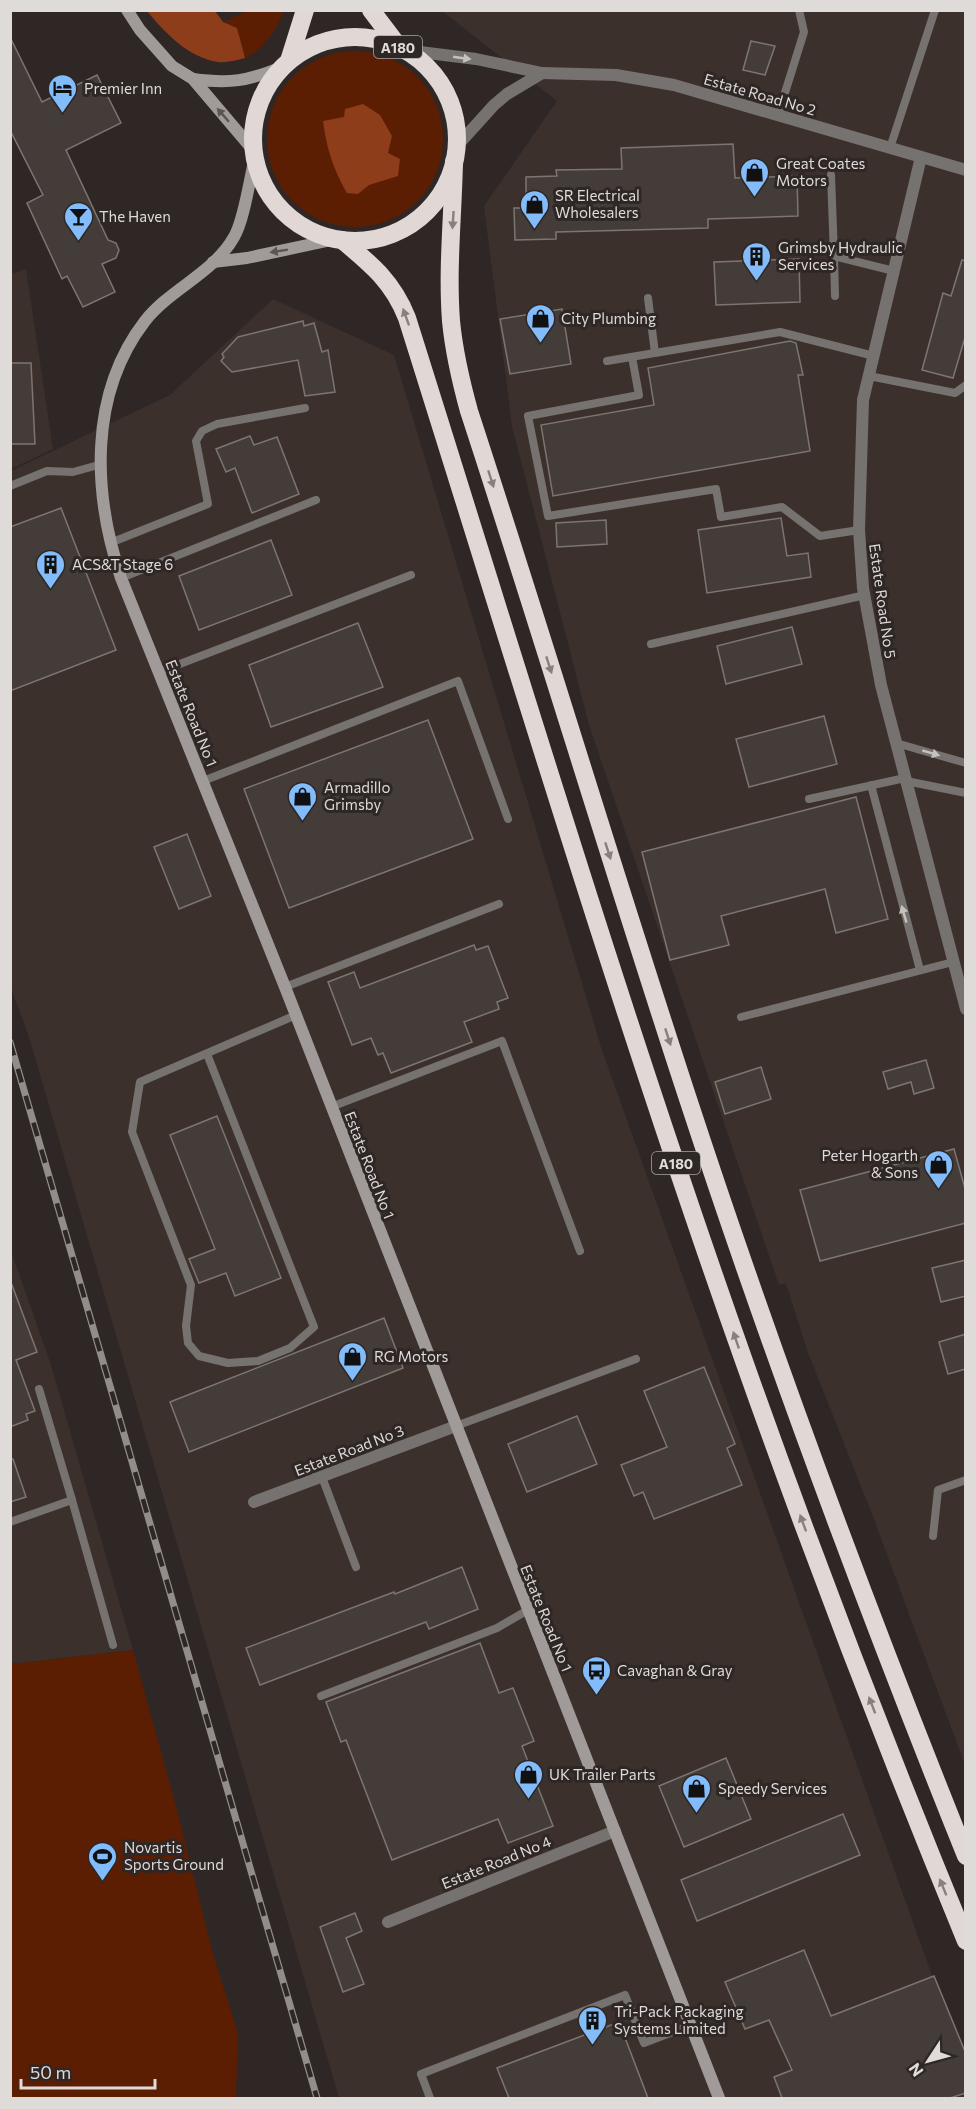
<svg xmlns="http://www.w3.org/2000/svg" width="976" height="2109" viewBox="0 0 976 2109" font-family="Commissioner,sans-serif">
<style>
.built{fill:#3c302c}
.green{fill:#5c1e02}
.forest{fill:#8e3d1b}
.building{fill:#433c39;stroke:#7d7572;stroke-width:1.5}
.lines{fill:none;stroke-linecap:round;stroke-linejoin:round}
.lane{stroke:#757270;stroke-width:8}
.street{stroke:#757270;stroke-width:12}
.secondary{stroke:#a09b99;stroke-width:12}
.highway{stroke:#e1d8d5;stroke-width:18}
.rail-casing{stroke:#928c8a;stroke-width:7}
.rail{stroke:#2e2725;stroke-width:4.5;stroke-dasharray:14;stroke-linecap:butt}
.oneway{fill:#c4c1bf}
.oneway2{fill:#5c5553}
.oneway3{fill:#88807d}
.labels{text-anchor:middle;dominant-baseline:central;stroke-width:6;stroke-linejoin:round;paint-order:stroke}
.shield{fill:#2e2725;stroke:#aaa5a3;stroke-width:1.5}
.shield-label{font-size:14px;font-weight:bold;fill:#dfdbd9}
.poi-label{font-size:15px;fill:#dfdbd9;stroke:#2e2725;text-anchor:start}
.street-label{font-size:15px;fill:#dfdbd9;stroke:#2e2725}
</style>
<rect width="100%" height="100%" fill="#2e2725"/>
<g class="built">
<path d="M442,11H965V1765L872,1514L807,1350L786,1283L779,1285L589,725L512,426L484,206L557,101Z"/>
<path d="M26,269L53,449L11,469V274Z"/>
<path d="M273,299L394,355L602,1050L965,2068V2098H339L29,1037L11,988V471L170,395Z"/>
<path d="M10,1248L51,1365L133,1650L11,1664Z"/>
</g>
<g class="green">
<path d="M247,11H284C276,29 265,49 245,58L237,28L223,22Z"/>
<circle cx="355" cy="139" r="88"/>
<path d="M133,1650L177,1810L213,1954L238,2033L236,2098H11V1664Z"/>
</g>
<g class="forest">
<path d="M147,11H215L223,22L237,28L245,58C237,60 227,63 218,62C189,58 164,32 147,11Z"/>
<path d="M363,104L380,115L392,136L388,153L400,159L398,176L369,185L358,194L347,193C333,168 327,150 323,121L344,117L345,109Z"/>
</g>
<g class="building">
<path d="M10,37L42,102L97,75L121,123L66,150L108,240L116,243L119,250L116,258L102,264L115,292L83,307L67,276L62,279L27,203L43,195L10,130Z"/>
<path d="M751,41L775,46L765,75L743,70Z"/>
<path d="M733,144L735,178L797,176L798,216L708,219V228L556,232V239L515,240L514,208H526V177L557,176L556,170L622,169L621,148Z"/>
<path d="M799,259L800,302L716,305L714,262Z"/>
<path d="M962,260L966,261V334L953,378L922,370L943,293L951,296Z"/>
<path d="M562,309L571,364L510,374L500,319Z"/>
<path d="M303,321L304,326L314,323L322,352L328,350L335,392L305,396L298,360L232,372L221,361L224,357L222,354L238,337Z"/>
<path d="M790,341L796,343L803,375H798L810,451L553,496L541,425L654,405L648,368Z"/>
<path d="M10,363H31L35,444H10Z"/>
<path d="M250,436L254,445L277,437L299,494L252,513L235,468L226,472L216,449Z"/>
<path d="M61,508L116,650L10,691V527Z"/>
<path d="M781,518L787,556L808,553L811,577L707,593L698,530Z"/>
<path d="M606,520L607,544L557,547L556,523Z"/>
<path d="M271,540L292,595L199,630L179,576Z"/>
<path d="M358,623L383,687L271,727L249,665Z"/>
<path d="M792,627L802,664L726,684L717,646Z"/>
<path d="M824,716L837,764L749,787L736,739Z"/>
<path d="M428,720L473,839L289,908L244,789Z"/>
<path d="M856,797L888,919L836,933L825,889L721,916L729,945L670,960L642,852Z"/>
<path d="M187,834L211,896L179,909L154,847Z"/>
<path d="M474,945L476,950L488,946L508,998L497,1002L499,1009L464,1022L472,1042L391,1073L383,1053L378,1055L371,1038L352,1045L328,982L354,972L360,988Z"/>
<path d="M926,1060L934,1088L914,1094L911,1082L888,1089L883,1072Z"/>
<path d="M761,1067L771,1099L725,1114L715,1082Z"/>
<path d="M217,1116L281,1278L235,1296L226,1273L199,1283L189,1259L215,1249L170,1135Z"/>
<path d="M954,1149L966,1192V1223L820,1261L800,1190Z"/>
<path d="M966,1260V1296L941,1302L932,1268Z"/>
<path d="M10,1285H12L37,1352L16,1360L35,1411L26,1414L28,1420L10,1427Z"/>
<path d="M384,1318L403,1368L189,1452L170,1402Z"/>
<path d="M966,1334V1369L948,1374L939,1342Z"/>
<path d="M704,1367L735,1444L727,1448L742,1485L654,1519L643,1492L634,1496L621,1465L667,1447L644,1391Z"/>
<path d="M577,1416L597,1464L527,1492L508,1444Z"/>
<path d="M10,1459H13L26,1497L10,1502Z"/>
<path d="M462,1567L478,1609L429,1629L426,1622L260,1685L246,1648L394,1592L395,1594Z"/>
<path d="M480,1643L499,1693L513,1688L534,1741L522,1746L553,1826L508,1843L498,1819L392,1860L346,1740L341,1742L326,1702Z"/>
<path d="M726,1758L751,1819L684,1847L659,1786Z"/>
<path d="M843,1814L860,1855L697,1921L681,1880Z"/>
<path d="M355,1913L362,1931L346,1938L364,1984L343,1992L320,1927Z"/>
<path d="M804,1950L831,2016L934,1976L966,2054V2093L950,2098H782L774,2077L792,2070L769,2020L745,2029L725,1982Z"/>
<path d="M619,2022L648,2098H509L497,2068Z"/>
</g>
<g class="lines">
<g class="lane">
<path d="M778,115L804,32L799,10"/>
<path d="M890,148L935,10"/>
<path d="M831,175L834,256L894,271"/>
<path d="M834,256L835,296"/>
<path d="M648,298L655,353"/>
<path d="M632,357L639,395L528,416L548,516L716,489L721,517L782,507L820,536L859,530"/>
<path d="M607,361L780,332L874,356"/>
<path d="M869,376L955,393L966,385"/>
<path d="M10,486L47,471L73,472L102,464"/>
<path d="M110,543L208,504L196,441L202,431L217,424L305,408"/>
<path d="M121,578L316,500"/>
<path d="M651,644L865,595"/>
<path d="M159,672L411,575"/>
<path d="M896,743L966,763"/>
<path d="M203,781L458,681L508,819"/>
<path d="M906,781L966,793"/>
<path d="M871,785L920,970"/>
<path d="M809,799L905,778"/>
<path d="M285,987L499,904"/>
<path d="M741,1017L953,962"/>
<path d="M207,1054L314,1327L290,1348L258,1361L228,1363L199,1356L188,1343L186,1326L191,1285L132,1132L140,1082L296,1015"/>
<path d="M331,1107L502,1041L580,1251"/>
<path d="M456,1426L636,1359"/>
<path d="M322,1477L356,1567"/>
<path d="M72,1500L113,1645"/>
<path d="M10,1522L72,1500L39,1389"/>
<path d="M933,1536L938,1490L966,1480"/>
<path d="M321,1696L497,1628L528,1610"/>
<path d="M430,2098L421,2074L625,1995L644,2043L691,2025"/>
</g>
<g class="street">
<path d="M404,50L476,59L542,73L616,75L674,85L966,170"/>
<path d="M456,147L494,105L507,94L542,73"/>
<path d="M921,157L863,400L859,530L863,588L881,685L966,1009"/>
<path d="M254,1502L456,1426"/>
<path d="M388,1922L615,1831"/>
</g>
<g class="secondary">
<path d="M127,10L140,30L172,66L193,79L254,151"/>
<path d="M193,79C230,84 248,81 282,67"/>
<path d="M255,157C250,177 244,221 234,237C214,273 170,289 145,321C88,395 93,494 121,578L285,987L719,2098"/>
<path d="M213,262L247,258L336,239"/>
</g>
<g class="highway">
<path d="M371,10L399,47"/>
<circle cx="355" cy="139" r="102"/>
<path d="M289,61L305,10"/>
<path d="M454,161C453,214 447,268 451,321C454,352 461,382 469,411C544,640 613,871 688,1099C772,1355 866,1607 966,1856"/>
<path d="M342,240C371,264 393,282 407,318C517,667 622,1017 744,1361C813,1556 887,1749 966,1941"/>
</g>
<defs>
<path id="rail" d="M10,1042L317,2098"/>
</defs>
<use href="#rail" class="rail-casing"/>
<use href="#rail" class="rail"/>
</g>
<defs><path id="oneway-solid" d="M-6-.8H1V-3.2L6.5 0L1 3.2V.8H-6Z" transform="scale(1.5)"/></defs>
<g class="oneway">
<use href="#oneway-solid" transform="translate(462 58) rotate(8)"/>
<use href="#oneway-solid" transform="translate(931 753) rotate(16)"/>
<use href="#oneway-solid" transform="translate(904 914) rotate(-106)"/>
</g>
<g class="oneway2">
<use href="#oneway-solid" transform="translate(223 115) rotate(-131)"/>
<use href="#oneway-solid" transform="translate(279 251) rotate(171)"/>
</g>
<g class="oneway3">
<use href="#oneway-solid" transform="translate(453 220) rotate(94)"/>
<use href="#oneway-solid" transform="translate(406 317) rotate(-110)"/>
<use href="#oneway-solid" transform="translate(491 479) rotate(72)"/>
<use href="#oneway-solid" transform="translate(549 665) rotate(72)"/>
<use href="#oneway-solid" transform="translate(608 851) rotate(72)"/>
<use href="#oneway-solid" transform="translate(668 1037) rotate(72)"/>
<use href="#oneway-solid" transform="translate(736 1340) rotate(-109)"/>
<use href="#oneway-solid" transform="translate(803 1523) rotate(-110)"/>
<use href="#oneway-solid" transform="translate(872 1705) rotate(-111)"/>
<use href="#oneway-solid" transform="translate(943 1887) rotate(-112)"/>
</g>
<defs>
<symbol id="hotel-pin" viewBox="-11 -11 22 30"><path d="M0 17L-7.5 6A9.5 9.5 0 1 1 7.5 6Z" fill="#83bcfb" stroke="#2e2725"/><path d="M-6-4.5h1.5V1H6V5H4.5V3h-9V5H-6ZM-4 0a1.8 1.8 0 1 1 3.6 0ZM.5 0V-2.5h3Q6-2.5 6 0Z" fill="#111"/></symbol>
<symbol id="shop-pin" viewBox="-11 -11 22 30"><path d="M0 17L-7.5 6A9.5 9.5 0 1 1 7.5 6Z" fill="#83bcfb" stroke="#2e2725"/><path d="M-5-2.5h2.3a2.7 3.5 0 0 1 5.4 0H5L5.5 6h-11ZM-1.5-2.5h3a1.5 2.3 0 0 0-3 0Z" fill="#111"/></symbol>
<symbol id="bar-pin" viewBox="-11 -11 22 30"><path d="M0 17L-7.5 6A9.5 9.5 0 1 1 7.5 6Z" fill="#83bcfb" stroke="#2e2725"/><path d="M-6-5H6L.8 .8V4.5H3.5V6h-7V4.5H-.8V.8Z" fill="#111"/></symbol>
<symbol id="building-pin" viewBox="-11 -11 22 30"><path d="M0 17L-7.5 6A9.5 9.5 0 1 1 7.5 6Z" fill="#83bcfb" stroke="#2e2725"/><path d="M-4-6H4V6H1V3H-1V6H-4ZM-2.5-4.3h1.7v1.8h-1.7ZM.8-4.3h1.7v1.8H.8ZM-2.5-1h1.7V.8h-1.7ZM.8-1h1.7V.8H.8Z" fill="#111"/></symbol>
<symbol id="bus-pin" viewBox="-11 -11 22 30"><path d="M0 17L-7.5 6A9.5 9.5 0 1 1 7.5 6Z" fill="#83bcfb" stroke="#2e2725"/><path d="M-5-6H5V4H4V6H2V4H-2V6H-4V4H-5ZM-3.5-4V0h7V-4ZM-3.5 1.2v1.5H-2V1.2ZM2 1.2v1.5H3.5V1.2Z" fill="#111"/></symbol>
<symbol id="stadium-pin" viewBox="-11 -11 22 30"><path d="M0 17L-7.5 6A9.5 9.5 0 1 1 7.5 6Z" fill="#83bcfb" stroke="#2e2725"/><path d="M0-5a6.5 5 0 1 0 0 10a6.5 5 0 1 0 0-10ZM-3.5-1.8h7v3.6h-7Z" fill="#111"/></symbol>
</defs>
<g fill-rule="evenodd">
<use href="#hotel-pin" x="46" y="72" width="33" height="45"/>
<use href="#shop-pin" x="738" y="156" width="33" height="45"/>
<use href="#shop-pin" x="518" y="188" width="33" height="45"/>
<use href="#bar-pin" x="62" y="200" width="33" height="45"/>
<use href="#building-pin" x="740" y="240" width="33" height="45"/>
<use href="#shop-pin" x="524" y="302" width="33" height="45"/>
<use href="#building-pin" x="34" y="548" width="33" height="45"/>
<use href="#shop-pin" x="286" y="780" width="33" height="45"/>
<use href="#shop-pin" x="922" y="1148" width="33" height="45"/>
<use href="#shop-pin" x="336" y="1340" width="33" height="45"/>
<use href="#bus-pin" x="580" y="1654" width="33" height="45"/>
<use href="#shop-pin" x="512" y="1758" width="33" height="45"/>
<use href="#shop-pin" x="680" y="1772" width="33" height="45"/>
<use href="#stadium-pin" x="86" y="1840" width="33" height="45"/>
<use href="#building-pin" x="576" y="2004" width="33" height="45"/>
</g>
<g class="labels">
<g class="shield">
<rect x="374" y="36" width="48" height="22" rx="4.5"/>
<rect x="652" y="1152" width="48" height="22" rx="4.5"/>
</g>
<g class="shield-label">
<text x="398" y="47">A180</text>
<text x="676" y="1163">A180</text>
</g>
<g class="poi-label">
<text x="84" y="88">Premier Inn</text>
<text x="776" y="163">Great Coates<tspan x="776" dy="17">Motors</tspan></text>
<text x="555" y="195">SR Electrical<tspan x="555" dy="17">Wholesalers</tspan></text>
<text x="99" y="216">The Haven</text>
<text x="778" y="247">Grimsby Hydraulic<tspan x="778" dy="17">Services</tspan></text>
<text x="561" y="318">City Plumbing</text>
<text x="72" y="564">ACS&amp;T Stage 6</text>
<text x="324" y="787">Armadillo<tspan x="324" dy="17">Grimsby</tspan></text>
<text x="918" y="1155" text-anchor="end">Peter Hogarth<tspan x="918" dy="17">&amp; Sons</tspan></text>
<text x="374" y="1356">RG Motors</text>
<text x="617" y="1670">Cavaghan &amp; Gray</text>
<text x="549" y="1774">UK Trailer Parts</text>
<text x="718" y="1788">Speedy Services</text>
<text x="124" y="1847">Novartis<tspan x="124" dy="17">Sports Ground</tspan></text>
<text x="614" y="2011">Tri-Pack Packaging<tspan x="614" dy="17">Systems Limited</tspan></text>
</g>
<g class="street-label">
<text transform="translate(760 94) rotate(16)">Estate Road No 2</text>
<text transform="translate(883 601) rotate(82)">Estate Road No 5</text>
<text transform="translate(192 713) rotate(68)">Estate Road No 1</text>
<text transform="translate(370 1165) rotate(69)">Estate Road No 1</text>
<text transform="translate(349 1450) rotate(-21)">Estate Road No 3</text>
<text transform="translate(547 1618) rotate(68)">Estate Road No 1</text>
<text transform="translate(496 1862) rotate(-22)">Estate Road No 4</text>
</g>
</g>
<rect width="976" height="2109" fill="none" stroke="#dfdbd9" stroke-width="24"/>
<g transform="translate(928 2061) rotate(234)" stroke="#2e2725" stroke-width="4.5" paint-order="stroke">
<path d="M0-4.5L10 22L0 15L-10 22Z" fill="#dfdbd9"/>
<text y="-9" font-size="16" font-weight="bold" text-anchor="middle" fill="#dfdbd9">N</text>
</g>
<path d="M21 2079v9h134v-9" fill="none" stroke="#dfdbd9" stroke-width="3"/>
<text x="30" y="2079" font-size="18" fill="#dfdbd9" stroke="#2e2725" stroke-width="4.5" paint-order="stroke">50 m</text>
</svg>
